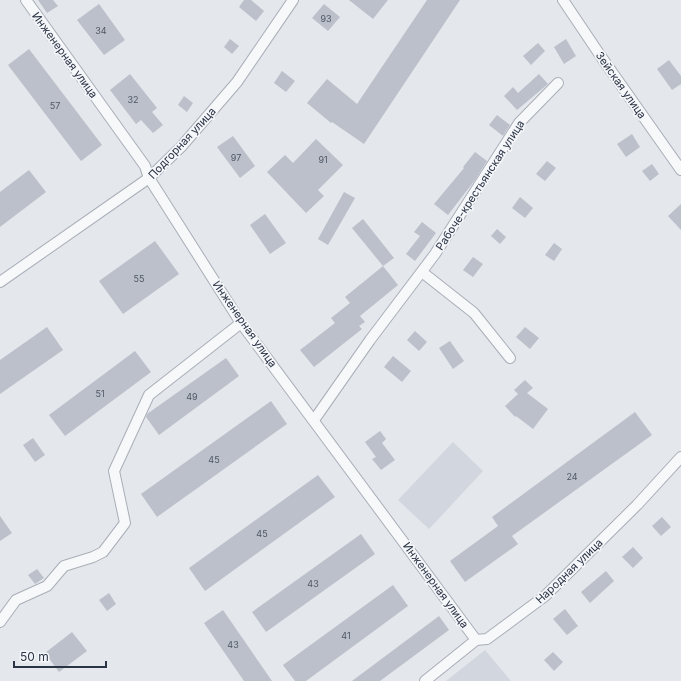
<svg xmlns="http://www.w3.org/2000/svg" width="681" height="681" viewBox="0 0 681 681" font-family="Inter,sans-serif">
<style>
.built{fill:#d2d6de}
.building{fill:#bbc0ca}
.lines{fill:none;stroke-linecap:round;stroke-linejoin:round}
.minor-casing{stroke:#a9aeb7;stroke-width:12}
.minor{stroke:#f7f8fa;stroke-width:10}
.labels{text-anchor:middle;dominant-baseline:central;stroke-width:3.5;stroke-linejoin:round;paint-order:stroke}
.number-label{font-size:9px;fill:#4f5766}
.street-label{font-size:11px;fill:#2b3445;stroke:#f4f6f9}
</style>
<rect width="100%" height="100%" fill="#e4e7ec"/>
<g class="built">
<path d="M453,442L483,471L429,529L398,500Z"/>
<path d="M485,650L511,681H446Z"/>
</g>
<g class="building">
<path d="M38,0H53L58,6L47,13Z"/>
<path d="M244,0H251L264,11L256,21L239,7Z"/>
<path d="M349,0H388L373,19Z"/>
<path d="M427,0H460L364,144L332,122L331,123L307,103L327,79L357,104Z"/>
<path d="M99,4L125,40L104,55L77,20Z"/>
<path d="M324,4L340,17L328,31L312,18Z"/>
<path d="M230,39L239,46L232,54L224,47Z"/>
<path d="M566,39L576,56L564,64L554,47Z"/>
<path d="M538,43L545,51L531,65L523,56Z"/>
<path d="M29,49L102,145L81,161L8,65Z"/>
<path d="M669,60L681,76V84L672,90L657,69Z"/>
<path d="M282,71L295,81L286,92L274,83Z"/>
<path d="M130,74L157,108L152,112L163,125L153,133L141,120L136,124L110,90Z"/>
<path d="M539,74L548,84L517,110L504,96L513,87L518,93Z"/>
<path d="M184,96L193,103L187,112L178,105Z"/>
<path d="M497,115L510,125L503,136L489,125Z"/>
<path d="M632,134L640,147L626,157L617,144Z"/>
<path d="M233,136L255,166L240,178L217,147Z"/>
<path d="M316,139L343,165L318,190L324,196L306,213L267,172L285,155L293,163Z"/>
<path d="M475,152L487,161L475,180L448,215L434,204L464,168L463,167Z"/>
<path d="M547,161L556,168L545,181L536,174Z"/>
<path d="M652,164L659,174L650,181L642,171Z"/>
<path d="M29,170L46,192L0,227V192Z"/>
<path d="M344,192L355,198L328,245L318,239Z"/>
<path d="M520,197L533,208L525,218L512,208Z"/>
<path d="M681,204V230L668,216Z"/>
<path d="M265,214L286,243L270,254L250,225Z"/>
<path d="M363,219L394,258L383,266L352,228Z"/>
<path d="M422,222L436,233L415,261L406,254L420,236L414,232Z"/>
<path d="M497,229L506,237L500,244L491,236Z"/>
<path d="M155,241L179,274L123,314L99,281Z"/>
<path d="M554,243L562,249L554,261L545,255Z"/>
<path d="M473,257L483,264L473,277L463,270Z"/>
<path d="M383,266L398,285L360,316L365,322L359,326L362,329L314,367L300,350L335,323L331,318L350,303L345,297Z"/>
<path d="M47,327L63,350L0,394V360Z"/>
<path d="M525,327L539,338L530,349L516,337Z"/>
<path d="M415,331L427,342L419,351L407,340Z"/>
<path d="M450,341L464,361L453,369L439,348Z"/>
<path d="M135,351L151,372L65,436L49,415Z"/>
<path d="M393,356L411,371L402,382L384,367Z"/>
<path d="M226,358L239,376L159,435L146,417L147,414Z"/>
<path d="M525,380L533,388L527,393L548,409L533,429L516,416L515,417L505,406L518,394L514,390Z"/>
<path d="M271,401L287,424L157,517L141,494Z"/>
<path d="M635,412L652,435L512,536L518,544L465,582L450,561L498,526L492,517Z"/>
<path d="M380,431L386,439L382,443L395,460L381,470L372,459L376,457L365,442Z"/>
<path d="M33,438L45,455L35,462L23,445Z"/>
<path d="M318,475L335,497L205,591L189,568Z"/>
<path d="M0,516L12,533L0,541Z"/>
<path d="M662,517L671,527L661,536L652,526Z"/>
<path d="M361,534L375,554L266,632L252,612Z"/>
<path d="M633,547L643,558L633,568L622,557Z"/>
<path d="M37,569L44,578L35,584L28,575Z"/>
<path d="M606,571L614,581L590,603L581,592Z"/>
<path d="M393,585L408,606L306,681H295L283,665Z"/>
<path d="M109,593L116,604L107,611L99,600Z"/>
<path d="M565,609L578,626L567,635L553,619Z"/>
<path d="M223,610L272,681H244L204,623Z"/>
<path d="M439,616L449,630L380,681H352Z"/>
<path d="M72,632L87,651L59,672L45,653Z"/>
<path d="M553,652L563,662L554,671L544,660Z"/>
</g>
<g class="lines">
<defs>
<g id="minor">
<path d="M26,0L145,166L149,178L241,323L476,640"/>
<path d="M563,0L602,58L681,170"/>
<path d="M422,272L474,313L510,358"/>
<path d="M0,282L149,178L181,147L237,82L293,0"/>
<path d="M314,420L370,340L435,254L519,123L558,83"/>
<path d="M0,622L16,600L47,586L64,566L93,557L103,552L125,523L114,471L149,395L241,323"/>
<path d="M425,681L476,640L487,639L545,596L637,505L681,457"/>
</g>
</defs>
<use href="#minor" class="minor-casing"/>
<use href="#minor" class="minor"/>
</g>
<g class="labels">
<g class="number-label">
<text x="326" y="18">93</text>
<text x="101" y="30">34</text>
<text x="133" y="99">32</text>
<text x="55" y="105">57</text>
<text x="236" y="157">97</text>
<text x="323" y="159">91</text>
<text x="139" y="278">55</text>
<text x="100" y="393">51</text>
<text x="192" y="396">49</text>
<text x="214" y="459">45</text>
<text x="572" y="476">24</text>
<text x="262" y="533">45</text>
<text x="313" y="583">43</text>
<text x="346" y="635">41</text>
<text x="233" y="644">43</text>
</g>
<g class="street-label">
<text transform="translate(65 55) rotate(54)">Инженерная улица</text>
<text transform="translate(621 85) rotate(55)">Зейская улица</text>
<text transform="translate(182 143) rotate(-47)">Подгорная улица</text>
<text transform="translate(480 185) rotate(-57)">Рабоче-крестьянская улица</text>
<text transform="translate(245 324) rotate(55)">Инженерная улица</text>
<text transform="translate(569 571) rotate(-44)">Народная улица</text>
<text transform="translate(436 585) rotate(54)">Инженерная улица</text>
</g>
</g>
<path d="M14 661v6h92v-6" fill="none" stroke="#2b3445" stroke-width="2"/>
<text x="20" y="661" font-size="12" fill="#2b3445" stroke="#f4f6f9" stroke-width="3" paint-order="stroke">50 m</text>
</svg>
